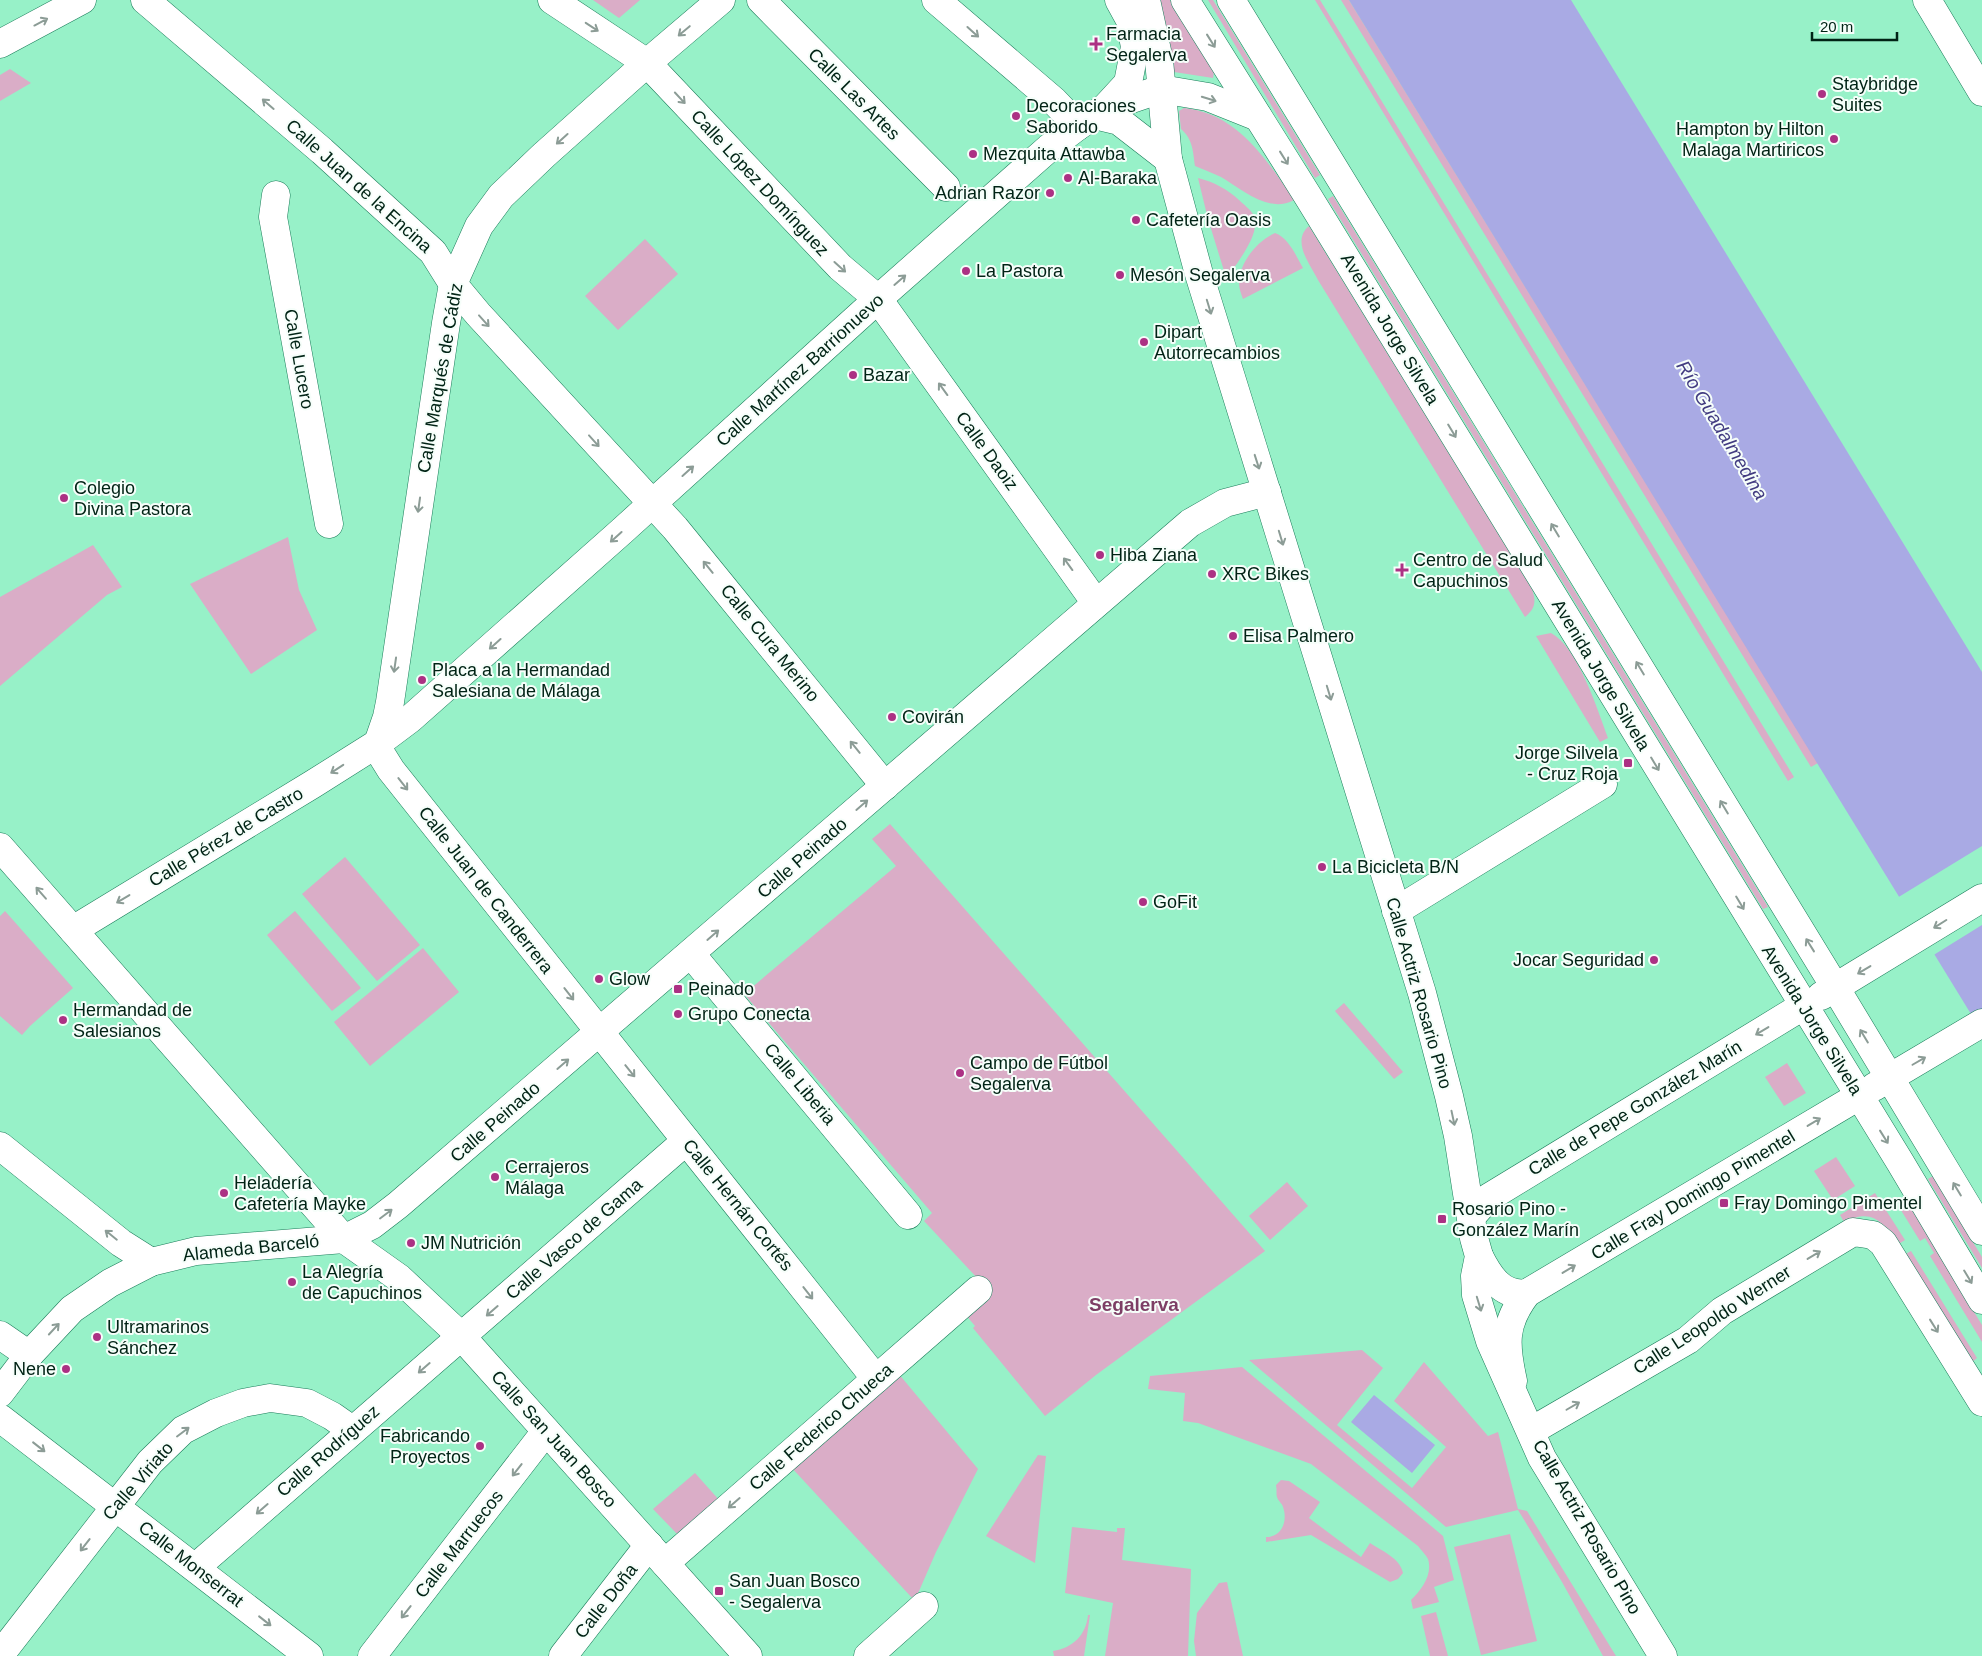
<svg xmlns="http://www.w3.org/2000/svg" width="1982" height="1656" viewBox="0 0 1982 1656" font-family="Arial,sans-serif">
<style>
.green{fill:#daadc7}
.water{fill:#a9aae4}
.pier{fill:#97f1c8}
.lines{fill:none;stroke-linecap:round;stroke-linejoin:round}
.minor-casing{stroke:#197c59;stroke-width:29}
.major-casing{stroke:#197c59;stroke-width:29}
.minor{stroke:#fff;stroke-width:28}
.major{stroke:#fff;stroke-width:28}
.oneway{stroke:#8c9c96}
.poi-dot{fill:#ac3184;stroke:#f6fefa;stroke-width:2}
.labels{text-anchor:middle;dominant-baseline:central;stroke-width:4;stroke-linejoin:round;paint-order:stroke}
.poi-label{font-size:18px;fill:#002315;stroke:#f6fefa;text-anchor:start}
.street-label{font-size:18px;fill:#002315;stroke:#f6fefa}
.water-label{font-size:19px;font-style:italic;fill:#423c81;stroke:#f6fefa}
.neighbourhood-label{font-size:19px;font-weight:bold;fill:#7d3e65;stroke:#f6fefa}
</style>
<rect width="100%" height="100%" fill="#97f1c8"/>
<g class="green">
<path d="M593,0H640L619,18Z"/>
<path d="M1159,0H1170L1214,72L1213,78L1174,72L1171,69Z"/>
<path d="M1208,0H1213L1320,175L1315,178Z"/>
<path d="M1315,0H1320L1794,777L1788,781Z"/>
<path d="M1341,0H1349L1818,763L1811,767Z"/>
<path d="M10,69L31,83L0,101V75Z"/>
<path d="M1184,108C1237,113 1267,160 1294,200C1268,214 1242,189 1221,177C1213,173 1204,170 1195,166C1193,152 1193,139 1181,129L1179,111Z"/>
<path d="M1198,178C1214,182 1227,189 1239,200C1243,204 1250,209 1253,214C1263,232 1237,262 1228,277L1225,274L1208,219Z"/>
<path d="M1333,196L1768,907L1763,909L1328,199Z"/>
<path d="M1309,226L1532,589C1536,601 1536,608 1525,617L1318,280C1310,264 1291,241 1309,226Z"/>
<path d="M1275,233C1289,238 1296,256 1303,268L1243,299C1241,294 1239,288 1239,283C1239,263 1257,241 1275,233Z"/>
<path d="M645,239L678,274L618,330L585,296Z"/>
<path d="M288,537L299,590L317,630L251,674L190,584Z"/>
<path d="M93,545L122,587L107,595L0,686V597Z"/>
<path d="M1551,633C1578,647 1598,711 1608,738L1600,742L1536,636Z"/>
<path d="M890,824L1265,1251L1096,1375L1045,1416L973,1328L975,1326L965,1314L979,1280L924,1221L932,1213L744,994L896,866L872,839Z"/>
<path d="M345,857L420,945L377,981L302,894Z"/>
<path d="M5,911L73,988L30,1026L22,1035L0,1016V916Z"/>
<path d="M295,911L361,988L332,1011L267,935Z"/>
<path d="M423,948L459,992L370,1066L334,1022Z"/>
<path d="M1344,1003L1403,1072L1394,1079L1335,1011Z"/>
<path d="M1787,1063L1806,1093L1784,1106L1765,1077Z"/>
<path d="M1836,1157L1855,1186L1833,1200L1814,1171Z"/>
<path d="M1933,1176L1982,1257V1268L1928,1179Z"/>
<path d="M1287,1182L1308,1206L1270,1240L1249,1216Z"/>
<path d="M1875,1193L1905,1240L1897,1245C1882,1221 1873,1208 1844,1222L1840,1215Z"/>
<path d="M1907,1202L1982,1325V1342L1930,1256L1934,1253L1925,1238L1920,1241L1899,1207Z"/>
<path d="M1911,1251L1977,1358L1971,1363L1980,1376L1982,1374V1386L1902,1256Z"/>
<path d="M1362,1350L1383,1368L1337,1425L1412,1488L1446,1447L1394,1401L1424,1362L1488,1436L1498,1432L1518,1509L1527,1511L1616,1656H1603L1562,1582L1518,1510L1446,1527L1249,1360Z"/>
<path d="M1242,1367L1443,1536L1454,1580L1434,1587L1439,1602L1413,1609L1411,1600C1421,1590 1433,1575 1428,1559C1426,1555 1421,1550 1418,1546L1311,1464L1198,1423L1183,1421L1185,1393L1148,1389L1150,1376Z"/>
<path d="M898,1373L978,1469L936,1552L916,1598L914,1600L791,1467Z"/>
<path d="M1038,1455L1046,1456L1035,1563L986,1536Z"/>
<path d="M695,1473L720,1501L679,1536L653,1509Z"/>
<path d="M1281,1480L1289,1481L1320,1502L1309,1518L1361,1557L1370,1543C1382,1551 1400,1558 1403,1573L1398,1579L1390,1582L1311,1535L1266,1542V1537C1282,1537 1288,1521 1283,1507C1282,1503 1278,1501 1277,1497C1276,1494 1277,1489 1276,1485Z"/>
<path d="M1072,1527L1117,1532V1528H1125L1122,1560L1191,1569L1188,1656H1105L1113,1603L1065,1593Z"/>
<path d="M1510,1534L1537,1641L1481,1655L1454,1547Z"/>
<path d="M1227,1582L1243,1656H1196L1194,1641L1197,1613L1219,1583Z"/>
<path d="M1436,1612L1448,1656H1430L1421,1616Z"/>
<path d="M1088,1615H1090L1084,1656H1054L1053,1651C1073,1648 1086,1635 1088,1615Z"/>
</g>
<g class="water">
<path d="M1349,0H1571L1982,672V1032Z"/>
<path d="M1374,1395L1435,1445L1412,1473L1351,1422Z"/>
</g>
<path class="pier" d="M1982,846V925L1932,956L1897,898Z"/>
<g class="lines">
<defs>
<g id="minor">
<path d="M145,0L322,151L433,252L453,284L478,314L675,528L885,786"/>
<path d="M552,0L647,63L840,267L878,299L1096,603"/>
<path d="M761,0L946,187"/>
<path d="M936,0L1054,101L1078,126"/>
<path d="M0,44L82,0"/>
<path d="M1105,108L1128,83L1135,47L1130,20L1119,0"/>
<path d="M1094,115L1119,121L1168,159"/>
<path d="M276,195L273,217L329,524"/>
<path d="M378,743L387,717L390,702L446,323L453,284L479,226L501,196L544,155L647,63L721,0"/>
<path d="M378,743L381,754L391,770L876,1379"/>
<path d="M1396,911L1603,784"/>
<path d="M73,930L313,784L378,743L410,719L622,531L878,299L1049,148L1078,126L1105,108L1161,89L1208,97L1258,117"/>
<path d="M691,954L908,1215"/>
<path d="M0,1146L121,1243L151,1262"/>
<path d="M1472,1216L1488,1198L1803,1006"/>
<path d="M1479,1256C1489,1276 1502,1297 1527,1293"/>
<path d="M0,1335L29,1355"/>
<path d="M1513,1381C1505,1345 1503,1324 1527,1293L1859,1096"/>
<path d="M0,1418L309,1656"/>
<path d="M1531,1431L1688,1340L1722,1311L1853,1232L1873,1235L1883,1243L1982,1402"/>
<path d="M665,1563L978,1290"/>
<path d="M196,1567L686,1141"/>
<path d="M0,1655L150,1462L183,1430L216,1413L243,1403L270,1398L307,1403L332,1416L352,1430"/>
<path d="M372,1656L546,1431"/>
<path d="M563,1656L649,1545"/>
<path d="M868,1656L924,1606"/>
</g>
<g id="major">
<path d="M1146,0L1159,60L1168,159L1199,274L1422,993L1449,1096L1458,1136L1474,1238L1479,1256L1475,1276L1476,1295L1490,1341L1542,1458L1663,1656"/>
<path d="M1185,0L1309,198L1900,1162L1982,1300"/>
<path d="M1231,0L1835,987L1982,1231"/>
<path d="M1927,0L1982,92"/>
<path d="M0,847L344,1239L399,1278L461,1336L748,1656"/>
<path d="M1821,996L1982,898"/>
<path d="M1874,1087L1982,1023"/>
<path d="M0,1393L29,1355L72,1309L110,1283L151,1262L196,1251L344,1239L372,1225L398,1205L1190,523L1225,503L1267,492"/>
</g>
</defs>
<use href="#minor" class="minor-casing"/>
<use href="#major" class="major-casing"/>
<use href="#minor" class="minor"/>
<use href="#major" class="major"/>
</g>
<defs><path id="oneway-shaft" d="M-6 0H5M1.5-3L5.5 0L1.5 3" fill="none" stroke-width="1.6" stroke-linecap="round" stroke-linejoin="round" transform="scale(1.25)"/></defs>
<g class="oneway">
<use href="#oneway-shaft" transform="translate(41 22) rotate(-28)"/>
<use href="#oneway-shaft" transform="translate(592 27) rotate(33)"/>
<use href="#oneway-shaft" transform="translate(684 31) rotate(140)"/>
<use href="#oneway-shaft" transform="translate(973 32) rotate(42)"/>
<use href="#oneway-shaft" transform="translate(1211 41) rotate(58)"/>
<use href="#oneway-shaft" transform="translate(680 98) rotate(47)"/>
<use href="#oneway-shaft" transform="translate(1209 99) rotate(17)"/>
<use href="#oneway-shaft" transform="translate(268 104) rotate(-139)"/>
<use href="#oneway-shaft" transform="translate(562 139) rotate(138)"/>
<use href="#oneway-shaft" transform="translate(1284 158) rotate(58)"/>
<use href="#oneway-shaft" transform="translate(840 267) rotate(42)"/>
<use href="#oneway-shaft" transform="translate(900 280) rotate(-41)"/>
<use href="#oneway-shaft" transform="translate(1209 307) rotate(73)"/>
<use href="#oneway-shaft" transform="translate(484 321) rotate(48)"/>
<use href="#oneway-shaft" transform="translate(943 389) rotate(-126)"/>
<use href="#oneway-shaft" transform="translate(1452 431) rotate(59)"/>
<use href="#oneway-shaft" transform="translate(594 441) rotate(48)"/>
<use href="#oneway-shaft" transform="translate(1257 462) rotate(72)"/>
<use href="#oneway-shaft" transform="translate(688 471) rotate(-42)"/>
<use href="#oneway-shaft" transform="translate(419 505) rotate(98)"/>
<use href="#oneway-shaft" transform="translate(1555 530) rotate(-121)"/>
<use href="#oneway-shaft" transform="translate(616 537) rotate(138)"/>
<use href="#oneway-shaft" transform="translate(1281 538) rotate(73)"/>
<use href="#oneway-shaft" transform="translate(1068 564) rotate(-126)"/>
<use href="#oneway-shaft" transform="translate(708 567) rotate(-129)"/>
<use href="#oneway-shaft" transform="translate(495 644) rotate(138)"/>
<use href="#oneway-shaft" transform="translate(395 665) rotate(98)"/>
<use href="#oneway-shaft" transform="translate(1640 668) rotate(-121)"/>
<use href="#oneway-shaft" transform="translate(1329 693) rotate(73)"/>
<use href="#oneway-shaft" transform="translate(855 747) rotate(-129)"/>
<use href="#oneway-shaft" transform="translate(1655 764) rotate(59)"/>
<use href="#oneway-shaft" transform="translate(337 769) rotate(147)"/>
<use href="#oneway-shaft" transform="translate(403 784) rotate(52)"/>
<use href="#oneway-shaft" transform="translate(862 805) rotate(-41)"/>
<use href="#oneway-shaft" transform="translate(1724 807) rotate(-121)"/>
<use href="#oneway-shaft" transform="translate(41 893) rotate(-131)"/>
<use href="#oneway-shaft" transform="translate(123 899) rotate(149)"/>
<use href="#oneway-shaft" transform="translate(1740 903) rotate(59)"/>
<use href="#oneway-shaft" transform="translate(1940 924) rotate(148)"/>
<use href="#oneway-shaft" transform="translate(713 935) rotate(-41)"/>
<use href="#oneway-shaft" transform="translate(1810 945) rotate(-122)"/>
<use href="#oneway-shaft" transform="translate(1864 970) rotate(149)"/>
<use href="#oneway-shaft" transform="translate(569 994) rotate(52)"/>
<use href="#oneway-shaft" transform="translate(1762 1031) rotate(149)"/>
<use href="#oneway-shaft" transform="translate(1864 1036) rotate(-121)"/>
<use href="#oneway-shaft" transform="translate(1919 1061) rotate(-30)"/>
<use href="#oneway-shaft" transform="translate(563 1064) rotate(-41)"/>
<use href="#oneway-shaft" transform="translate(630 1071) rotate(51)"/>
<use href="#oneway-shaft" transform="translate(1453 1118) rotate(78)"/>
<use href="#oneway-shaft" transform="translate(1814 1122) rotate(-31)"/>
<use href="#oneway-shaft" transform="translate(1884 1137) rotate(58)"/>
<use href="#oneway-shaft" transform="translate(1957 1189) rotate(-121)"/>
<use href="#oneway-shaft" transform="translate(386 1214) rotate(-37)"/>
<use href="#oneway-shaft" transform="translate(111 1235) rotate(-141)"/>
<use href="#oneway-shaft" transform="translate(1814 1255) rotate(-31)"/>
<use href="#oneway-shaft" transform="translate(1569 1269) rotate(-31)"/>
<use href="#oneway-shaft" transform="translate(1968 1277) rotate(59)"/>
<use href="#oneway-shaft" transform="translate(808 1293) rotate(52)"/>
<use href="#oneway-shaft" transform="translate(1479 1304) rotate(73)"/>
<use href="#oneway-shaft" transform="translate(492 1311) rotate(139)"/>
<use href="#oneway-shaft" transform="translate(1934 1326) rotate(58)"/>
<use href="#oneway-shaft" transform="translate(54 1329) rotate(-47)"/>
<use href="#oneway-shaft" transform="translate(424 1368) rotate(139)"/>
<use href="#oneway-shaft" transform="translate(1573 1406) rotate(-30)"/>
<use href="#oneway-shaft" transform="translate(183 1432) rotate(-37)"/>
<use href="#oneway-shaft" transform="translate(39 1447) rotate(38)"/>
<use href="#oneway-shaft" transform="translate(517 1470) rotate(128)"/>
<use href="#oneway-shaft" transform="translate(734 1503) rotate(139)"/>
<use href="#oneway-shaft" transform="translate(262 1509) rotate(139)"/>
<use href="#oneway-shaft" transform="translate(85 1545) rotate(128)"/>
<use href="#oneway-shaft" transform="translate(406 1612) rotate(128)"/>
<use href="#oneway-shaft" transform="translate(265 1621) rotate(38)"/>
</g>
<g class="poi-dot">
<path d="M1093.5 36.5h5v5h5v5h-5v5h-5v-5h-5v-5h5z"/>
<circle cx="1822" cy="94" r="5"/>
<circle cx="1016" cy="116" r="5"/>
<circle cx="1834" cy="139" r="5"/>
<circle cx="973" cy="154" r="5"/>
<circle cx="1068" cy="178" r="5"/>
<circle cx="1050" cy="193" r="5"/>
<circle cx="1136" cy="220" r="5"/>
<circle cx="966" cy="271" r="5"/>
<circle cx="1120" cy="275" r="5"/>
<circle cx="1144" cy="342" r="5"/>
<circle cx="853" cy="375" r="5"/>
<circle cx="64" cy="498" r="5"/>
<circle cx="1100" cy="555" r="5"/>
<path d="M1399.5 562.5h5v5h5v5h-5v5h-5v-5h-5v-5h5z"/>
<circle cx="1212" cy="574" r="5"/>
<circle cx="1233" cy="636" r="5"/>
<circle cx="422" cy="680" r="5"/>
<circle cx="892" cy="717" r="5"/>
<rect x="1623" y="758" width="10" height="10" rx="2.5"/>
<circle cx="1322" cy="867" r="5"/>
<circle cx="1143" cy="902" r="5"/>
<circle cx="1654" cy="960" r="5"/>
<circle cx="599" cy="979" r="5"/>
<rect x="673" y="984" width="10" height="10" rx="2.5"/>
<circle cx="678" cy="1014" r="5"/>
<circle cx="63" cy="1020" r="5"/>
<circle cx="960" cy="1073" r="5"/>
<circle cx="495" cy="1177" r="5"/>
<circle cx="224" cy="1193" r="5"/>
<rect x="1719" y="1198" width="10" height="10" rx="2.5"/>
<rect x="1437" y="1214" width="10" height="10" rx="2.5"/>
<circle cx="411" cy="1243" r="5"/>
<circle cx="292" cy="1282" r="5"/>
<circle cx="97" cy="1337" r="5"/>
<circle cx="66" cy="1369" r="5"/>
<circle cx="480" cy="1446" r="5"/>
<rect x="714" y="1586" width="10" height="10" rx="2.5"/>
</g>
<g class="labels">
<g class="poi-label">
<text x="1106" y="34">Farmacia<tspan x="1106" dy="21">Segalerva</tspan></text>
<text x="1832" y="84">Staybridge<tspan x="1832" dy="21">Suites</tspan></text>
<text x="1026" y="106">Decoraciones<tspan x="1026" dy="21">Saborido</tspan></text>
<text x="1824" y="129" text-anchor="end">Hampton by Hilton<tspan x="1824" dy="21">Malaga Martiricos</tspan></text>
<text x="983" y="154">Mezquita Attawba</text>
<text x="1078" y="178">Al-Baraka</text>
<text x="1040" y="193" text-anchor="end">Adrian Razor</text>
<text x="1146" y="220">Cafetería Oasis</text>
<text x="976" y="271">La Pastora</text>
<text x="1130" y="275">Mesón Segalerva</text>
<text x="1154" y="332">Dipart<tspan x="1154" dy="21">Autorrecambios</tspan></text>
<text x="863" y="375">Bazar</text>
<text x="74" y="488">Colegio<tspan x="74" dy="21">Divina Pastora</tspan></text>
<text x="1110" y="555">Hiba Ziana</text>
<text x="1413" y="560">Centro de Salud<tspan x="1413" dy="21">Capuchinos</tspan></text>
<text x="1222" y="574">XRC Bikes</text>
<text x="1243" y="636">Elisa Palmero</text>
<text x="432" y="670">Placa a la Hermandad<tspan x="432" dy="21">Salesiana de Málaga</tspan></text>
<text x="902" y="717">Covirán</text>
<text x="1618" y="753" text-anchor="end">Jorge Silvela<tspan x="1618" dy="21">- Cruz Roja</tspan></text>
<text x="1332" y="867">La Bicicleta B/N</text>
<text x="1153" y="902">GoFit</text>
<text x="1644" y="960" text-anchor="end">Jocar Seguridad</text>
<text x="609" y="979">Glow</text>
<text x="688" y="989">Peinado</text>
<text x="73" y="1010">Hermandad de<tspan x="73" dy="21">Salesianos</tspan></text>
<text x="688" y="1014">Grupo Conecta</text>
<text x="970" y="1063">Campo de Fútbol<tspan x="970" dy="21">Segalerva</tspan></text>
<text x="505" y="1167">Cerrajeros<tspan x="505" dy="21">Málaga</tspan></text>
<text x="234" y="1183">Heladería<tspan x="234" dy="21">Cafetería Mayke</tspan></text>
<text x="1734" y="1203">Fray Domingo Pimentel</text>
<text x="1452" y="1209">Rosario Pino -<tspan x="1452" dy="21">González Marín</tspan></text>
<text x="421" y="1243">JM Nutrición</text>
<text x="302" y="1272">La Alegría<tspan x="302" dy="21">de Capuchinos</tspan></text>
<text x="107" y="1327">Ultramarinos<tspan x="107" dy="21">Sánchez</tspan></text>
<text x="56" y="1369" text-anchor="end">Nene</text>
<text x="470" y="1436" text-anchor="end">Fabricando<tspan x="470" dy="21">Proyectos</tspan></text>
<text x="729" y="1581">San Juan Bosco<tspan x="729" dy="21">- Segalerva</tspan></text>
</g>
<g class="street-label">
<text transform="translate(854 94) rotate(45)">Calle Las Artes</text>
<text transform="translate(760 183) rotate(47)">Calle López Domínguez</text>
<text transform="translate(359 186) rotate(42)">Calle Juan de la Encina</text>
<text transform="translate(1390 329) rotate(59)">Avenida Jorge Silvela</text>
<text transform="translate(299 359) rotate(80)">Calle Lucero</text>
<text transform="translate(800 370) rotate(-42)">Calle Martínez Barrionuevo</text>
<text transform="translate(440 378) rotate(-80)">Calle Marqués de Cádiz</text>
<text transform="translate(987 451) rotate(54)">Calle Daoiz</text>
<text transform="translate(770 643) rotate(51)">Calle Cura Merino</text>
<text transform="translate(1601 675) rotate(59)">Avenida Jorge Silvela</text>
<text transform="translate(226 837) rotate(-31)">Calle Pérez de Castro</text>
<text transform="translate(802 858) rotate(-41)">Calle Peinado</text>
<text transform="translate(486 890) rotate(52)">Calle Juan de Canderrera</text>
<text transform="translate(1419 993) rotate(74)">Calle Actriz Rosario Pino</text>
<text transform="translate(1812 1020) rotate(58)">Avenida Jorge Silvela</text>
<text transform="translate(800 1084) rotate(50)">Calle Liberia</text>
<text transform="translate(1635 1108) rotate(-31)">Calle de Pepe González Marín</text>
<text transform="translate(495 1122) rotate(-41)">Calle Peinado</text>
<text transform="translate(1693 1195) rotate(-31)">Calle Fray Domingo Pimentel</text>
<text transform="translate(738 1205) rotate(51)">Calle Hernán Cortés</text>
<text transform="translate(574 1239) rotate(-41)">Calle Vasco de Gama</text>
<text transform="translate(251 1248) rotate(-6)">Alameda Barceló</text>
<text transform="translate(1712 1320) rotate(-33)">Calle Leopoldo Werner</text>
<text transform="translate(821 1427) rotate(-41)">Calle Federico Chueca</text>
<text transform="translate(554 1439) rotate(48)">Calle San Juan Bosco</text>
<text transform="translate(328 1451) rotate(-41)">Calle Rodríguez</text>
<text transform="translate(138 1481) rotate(-49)">Calle Viriato</text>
<text transform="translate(1587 1527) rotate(60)">Calle Actriz Rosario Pino</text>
<text transform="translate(459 1544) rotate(-52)">Calle Marruecos</text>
<text transform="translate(191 1564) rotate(38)">Calle Monserrat</text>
<text transform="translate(606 1601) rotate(-52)">Calle Doña</text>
</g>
<g class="water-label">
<text transform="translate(1722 430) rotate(59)">Río Guadalmedina</text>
</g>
<g class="neighbourhood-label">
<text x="1134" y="1304">Segalerva</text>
</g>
</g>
<path d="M1812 32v8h85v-8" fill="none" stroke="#002315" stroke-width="2.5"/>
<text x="1820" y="32" font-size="15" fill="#002315" stroke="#f6fefa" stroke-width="4" paint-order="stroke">20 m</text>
</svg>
